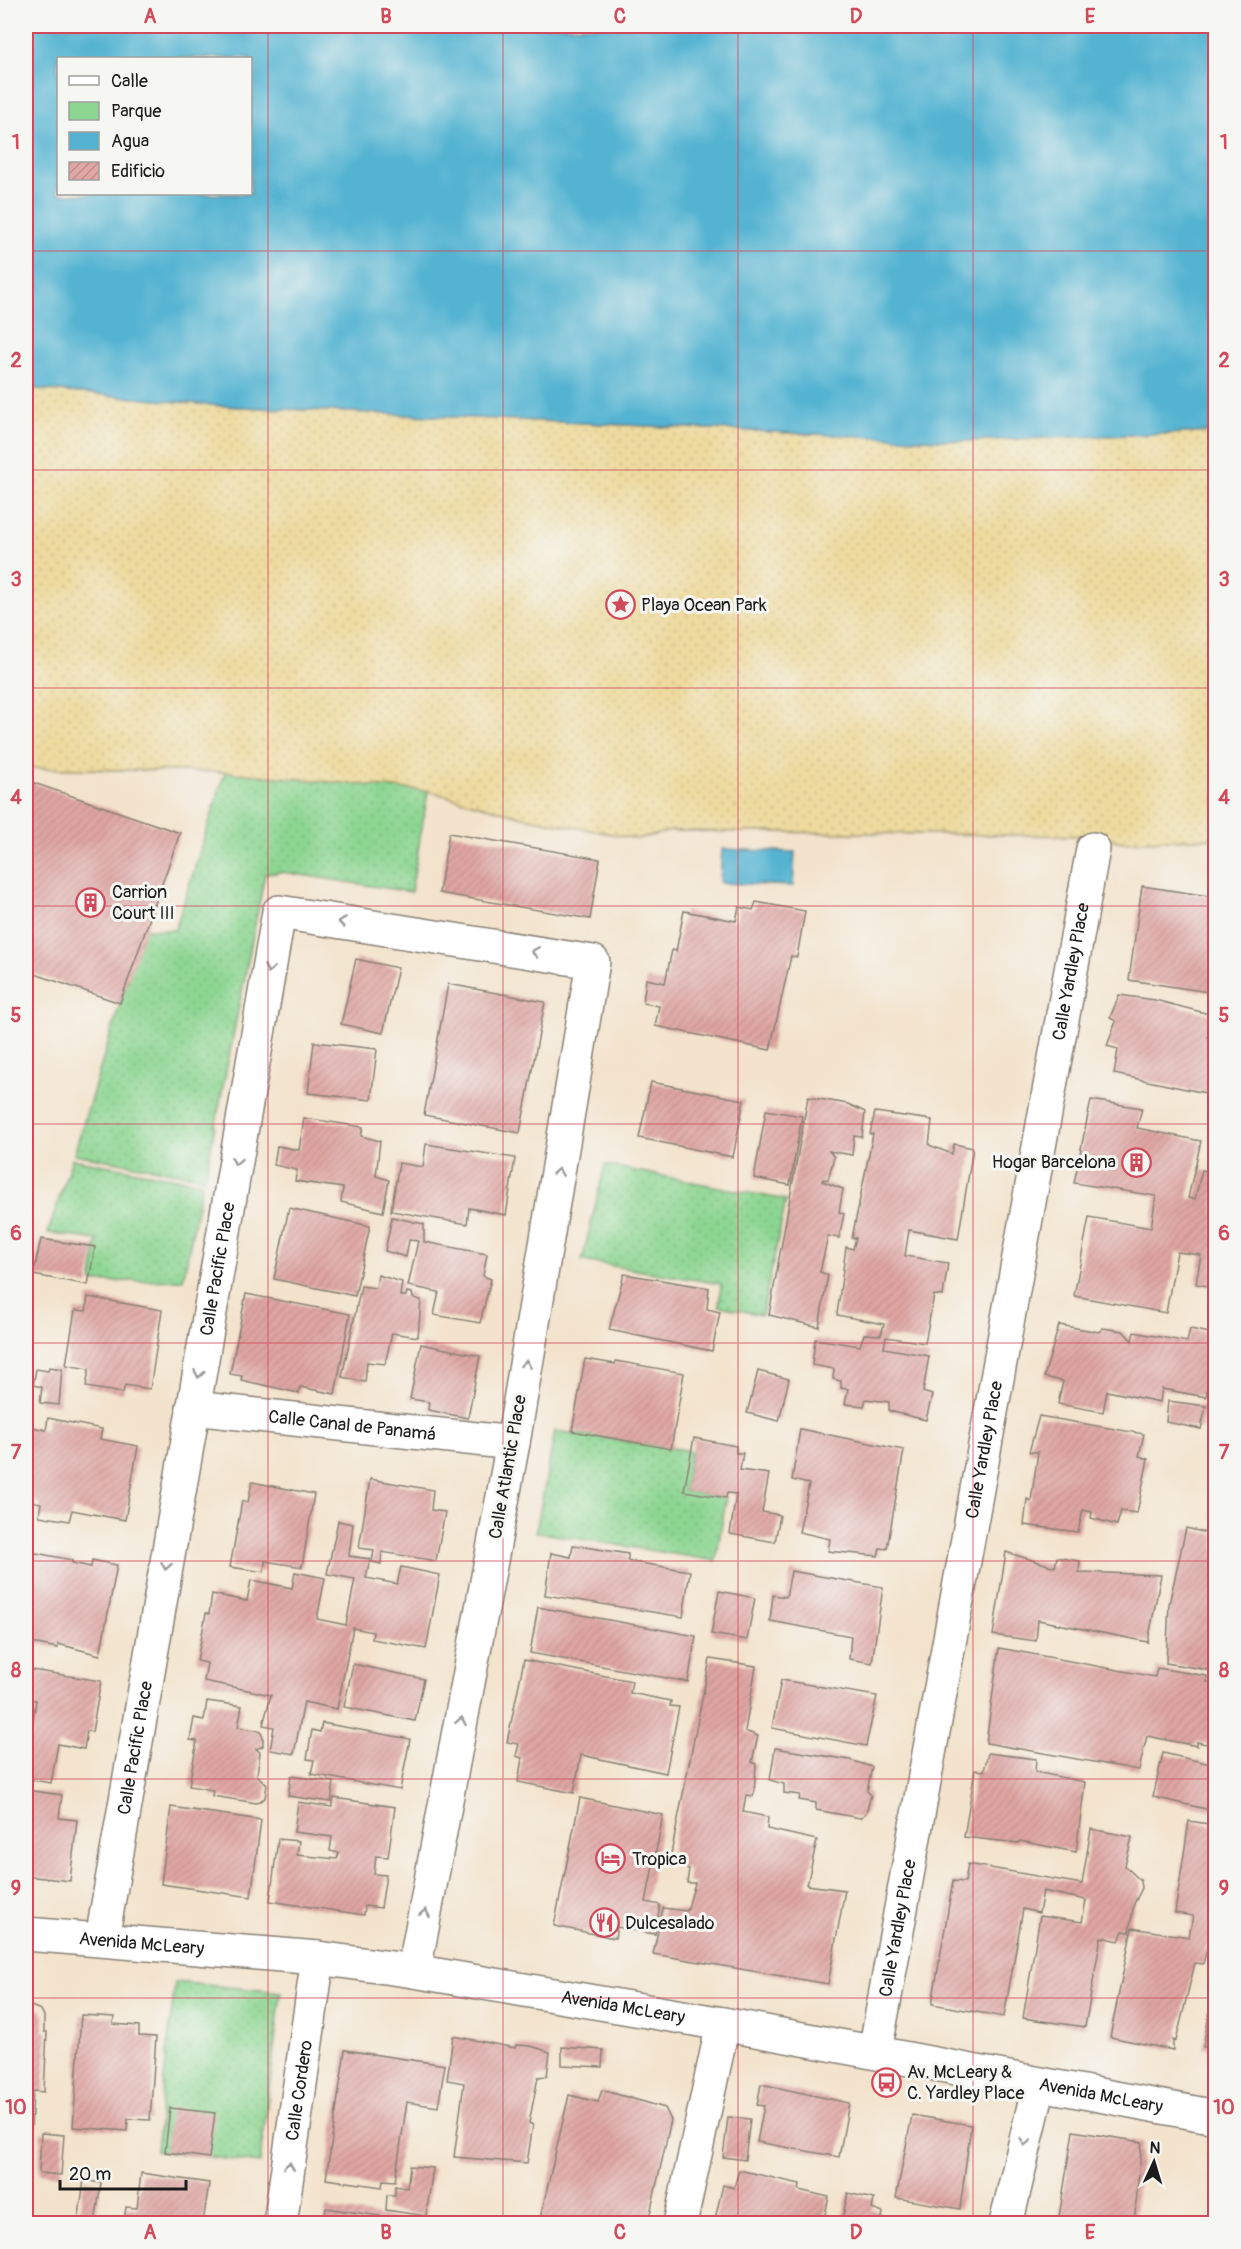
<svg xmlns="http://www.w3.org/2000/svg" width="1241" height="2249" viewBox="0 0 1241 2249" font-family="Pangolin,sans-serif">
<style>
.green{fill:url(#green-dots);stroke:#547957;stroke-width:1.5}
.sand{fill:url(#sand-dots);stroke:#857b5d;stroke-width:1.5}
.water{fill:#53b3d1;stroke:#386876;stroke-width:1.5;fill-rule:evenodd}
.building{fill:url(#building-hatch)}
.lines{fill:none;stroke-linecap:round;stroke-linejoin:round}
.minor-casing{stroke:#888074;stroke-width:36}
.minor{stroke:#fff;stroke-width:33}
.oneway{stroke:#999}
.grid{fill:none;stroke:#d1495b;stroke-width:1.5;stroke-opacity:0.55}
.labels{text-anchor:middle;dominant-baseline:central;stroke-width:6;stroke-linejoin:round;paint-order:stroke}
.poi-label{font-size:18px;fill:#1c1c1c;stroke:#f6f6f2;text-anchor:start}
.street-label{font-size:18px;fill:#1c1c1c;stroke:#f6f6f2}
.neatline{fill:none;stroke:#d1495b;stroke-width:2}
.grid-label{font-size:20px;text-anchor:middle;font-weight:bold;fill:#d1495b}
</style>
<defs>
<pattern id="green-dots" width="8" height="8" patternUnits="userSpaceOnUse" patternTransform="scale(1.5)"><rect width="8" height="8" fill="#8dd692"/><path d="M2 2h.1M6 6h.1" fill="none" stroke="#79b77d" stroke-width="1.8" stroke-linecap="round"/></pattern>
<pattern id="sand-dots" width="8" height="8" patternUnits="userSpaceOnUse" patternTransform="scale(1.5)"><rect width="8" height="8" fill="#eeda9e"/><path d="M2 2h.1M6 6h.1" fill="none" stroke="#ccba88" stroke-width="1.8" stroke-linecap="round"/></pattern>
<pattern id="building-hatch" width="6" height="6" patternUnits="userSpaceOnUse" patternTransform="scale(1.5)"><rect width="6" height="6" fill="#dfa6a3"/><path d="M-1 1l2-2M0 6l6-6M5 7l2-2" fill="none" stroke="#bf8e8c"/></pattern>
</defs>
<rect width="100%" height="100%" fill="#f6f6f2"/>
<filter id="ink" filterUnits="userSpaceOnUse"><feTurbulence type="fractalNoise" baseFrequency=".0167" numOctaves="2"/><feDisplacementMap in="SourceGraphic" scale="12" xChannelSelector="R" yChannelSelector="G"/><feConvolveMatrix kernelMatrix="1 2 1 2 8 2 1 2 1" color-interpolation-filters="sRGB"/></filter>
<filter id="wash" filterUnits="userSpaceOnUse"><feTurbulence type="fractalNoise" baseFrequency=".008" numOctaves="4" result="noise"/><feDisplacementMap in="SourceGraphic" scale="24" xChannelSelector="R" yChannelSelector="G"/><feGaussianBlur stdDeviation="1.35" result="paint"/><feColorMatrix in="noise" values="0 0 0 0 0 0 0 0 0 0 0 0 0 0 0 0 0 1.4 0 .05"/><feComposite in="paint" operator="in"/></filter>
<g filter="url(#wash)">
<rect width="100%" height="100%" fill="#f3e3cc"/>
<g class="green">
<path d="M225,772L428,791L411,892L282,872L265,874L205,1178L74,1154L143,929L175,930Z"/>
<path d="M72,1159L202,1183L183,1280L92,1282L97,1240L48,1233Z"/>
<path d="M605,1165L786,1200L762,1315L719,1306L721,1284L582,1261Z"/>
<path d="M555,1431L691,1451L684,1491L726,1498L716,1561L536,1532Z"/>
<path d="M175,1982L281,1992L260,2163L156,2151Z"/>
</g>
<path class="sand" d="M26,388L222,406L964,441L1215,432V838L1123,842L1096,836L671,831L637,839L523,817L428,791L225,772L26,768Z"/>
<g class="water">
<path d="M26,26H1215V432L964,441L222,406L26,388ZM58,58H250V194H58Z"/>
<path d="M722,849L795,852L793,886L720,883Z"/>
</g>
<g id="blocks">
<g class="building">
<path d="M31,782L180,833L120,1003L26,971V796Z"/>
<path d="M449,833L600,859L590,919L439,893Z"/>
<path d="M1142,886L1215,897V993L1129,980Z"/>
<path d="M756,902L805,911L797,957L791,956L770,1050L655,1026L659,1006L643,1003L646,979L665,983L672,950L676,951L684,911L736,921L739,907L753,910Z"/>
<path d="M356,959L398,968L383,1033L341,1024Z"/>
<path d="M448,984L545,1002L520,1133L424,1115Z"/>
<path d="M1119,995L1155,1000L1213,1015L1208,1037L1215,1039V1095L1114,1074L1118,1049L1107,1046L1116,1021L1110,1018Z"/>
<path d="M314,1042L377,1049L371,1100L308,1093Z"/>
<path d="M651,1082L744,1100L733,1157L639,1138Z"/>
<path d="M808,1097L848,1104L865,1112L862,1137L854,1136L852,1155L829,1151L834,1157L828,1180L823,1179L822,1181L843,1189L839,1212L844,1214L839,1238L828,1236L820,1272L828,1275L819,1327L769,1315Z"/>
<path d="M1091,1100L1142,1108L1137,1128L1201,1141L1188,1198L1195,1199L1202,1170L1215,1173L1213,1287L1196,1284L1201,1255L1177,1252L1166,1313L1074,1296L1089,1217L1151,1228L1156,1196L1074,1183Z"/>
<path d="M766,1110L802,1116L790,1185L754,1178Z"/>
<path d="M875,1112L932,1120L929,1145L952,1154L954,1144L973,1148L958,1239L909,1230L905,1256L948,1263L943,1296L934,1295L925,1343L886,1337L884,1348L929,1356L923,1392L932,1395L926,1420L889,1411V1402L866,1399L864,1406L845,1404L848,1389L841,1388V1381L833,1379L834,1369L812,1365L815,1339L860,1346L864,1334L881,1335L884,1324L837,1315L846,1247L853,1249L856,1238H852L873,1134H870Z"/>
<path d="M304,1118L363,1127L361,1136L380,1141L376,1176L389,1180L383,1212L341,1202L343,1188L295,1181L297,1170L274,1165L277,1146L299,1150Z"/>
<path d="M426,1144L515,1158L506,1215L469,1208L467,1224L391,1211L399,1163L423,1167Z"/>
<path d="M289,1208L370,1226L355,1296L274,1279Z"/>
<path d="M392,1217L424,1224V1242L487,1254L483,1276L491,1279L480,1323L434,1315L439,1292L408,1286L418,1241L409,1240L406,1257L385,1251Z"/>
<path d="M41,1239L95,1247L88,1285L33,1275Z"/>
<path d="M624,1274L709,1288L707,1309L720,1312L712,1351L609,1330Z"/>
<path d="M378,1275L402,1282L400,1296H406L407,1292L412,1293L413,1298L421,1300L418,1337L392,1333L385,1364L367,1362L365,1382L342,1377L361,1286L376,1288Z"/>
<path d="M246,1294L350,1314L335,1394L300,1387L299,1393L241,1380L242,1376L230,1374Z"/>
<path d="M88,1297L162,1310L150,1389L125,1385L123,1393L86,1387L89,1369L66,1365L75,1310L86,1311Z"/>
<path d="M1059,1325L1099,1332L1103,1328L1123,1331L1132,1341L1134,1332L1187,1342L1190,1329L1215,1334L1206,1397L1162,1389L1160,1402L1107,1391L1103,1412L1058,1404L1063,1381L1044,1377Z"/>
<path d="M421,1344L480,1356L468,1418L428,1410L429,1402L410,1399Z"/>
<path d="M585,1359L615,1364L616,1361L684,1373L671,1449L572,1431Z"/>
<path d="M49,1367L62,1369L59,1405L40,1403L42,1387L33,1385L36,1369L48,1371Z"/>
<path d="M758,1371L789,1379L779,1421L747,1413Z"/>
<path d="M1168,1401L1206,1406L1201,1429L1166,1422Z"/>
<path d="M1039,1416L1144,1434L1139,1456L1148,1459L1137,1513L1121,1511L1117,1525L1091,1518L1092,1512L1083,1510L1078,1532L1024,1525L1027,1499L1031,1501L1038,1452H1029Z"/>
<path d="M48,1418L102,1429L100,1439L138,1446L125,1520L72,1510L69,1521L39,1516L41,1503L26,1500L27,1426L46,1430Z"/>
<path d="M800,1429L904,1450L887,1549L880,1548L878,1556L828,1551L830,1539L799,1532L809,1484L792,1480Z"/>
<path d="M694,1438L736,1446V1453H743L740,1470L769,1474L762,1512L780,1515L775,1542L730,1534L736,1494L727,1493L726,1498L684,1491Z"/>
<path d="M370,1479L433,1490L431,1510L445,1512L436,1561L382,1552L381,1564L372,1562L374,1550L359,1548Z"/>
<path d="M252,1482L314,1494L302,1567L265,1561L264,1572L230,1567L242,1501L248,1502Z"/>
<path d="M338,1521L353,1524L349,1556L370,1559L366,1578L397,1584L401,1567L440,1575L426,1649L372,1639L373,1632L353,1628L337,1709L304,1702L294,1754L270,1750L274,1727L263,1725L271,1695L204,1681L207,1663L197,1661L206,1613L209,1614L212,1594L247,1601L251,1580L292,1588L295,1572L325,1578L317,1619L346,1625L355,1579L327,1574Z"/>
<path d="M1186,1528L1215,1535V1608H1207L1215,1609V1671L1166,1663L1169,1604Z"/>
<path d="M573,1545L628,1554V1561L690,1571L683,1617L545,1595L551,1553L571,1557Z"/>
<path d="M26,1551L72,1560V1563L91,1567L92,1560L117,1565L100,1655L58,1644V1648L26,1642Z"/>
<path d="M1006,1552L1055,1567L1057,1557L1080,1561L1079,1572L1161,1575L1148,1642L1038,1620L1036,1641L993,1635Z"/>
<path d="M791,1571L883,1587L872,1663L849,1659L851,1636L770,1621L773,1595L786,1597Z"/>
<path d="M719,1591L755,1598L747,1640L711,1634Z"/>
<path d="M538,1607L696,1636L688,1682L530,1653Z"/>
<path d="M999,1648L1155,1677L1157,1668L1207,1676V1682L1215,1683V1746L1197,1742V1746L1147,1736L1139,1770L986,1743Z"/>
<path d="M710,1659L756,1666L745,1731L758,1736L752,1762L756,1764L754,1793L753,1796L746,1795L743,1812L768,1817L767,1829L817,1840L807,1885L845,1890L828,1984L653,1954L663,1908L687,1911L695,1883H687L689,1869L669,1864Z"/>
<path d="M524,1660L632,1681L630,1693L671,1701L670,1706L679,1707L666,1773L581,1755L574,1793L518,1782L522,1758L516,1756L519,1744L507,1742Z"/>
<path d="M353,1664L424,1679L415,1721L344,1707Z"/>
<path d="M26,1669L101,1681L92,1732L87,1731L84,1749L58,1744L51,1783L26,1779V1735L31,1736L36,1700L26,1699Z"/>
<path d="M781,1680L877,1696L866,1746L772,1728Z"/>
<path d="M207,1701L242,1706L238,1727L260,1731L263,1737V1746L256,1749L260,1752L257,1775L267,1785L265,1798L256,1803L212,1796L213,1790L189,1786L197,1741L190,1740L194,1718L204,1720Z"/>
<path d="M322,1723L410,1739L400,1790L311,1774L314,1760L307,1759L312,1730L320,1732Z"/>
<path d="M775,1748L850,1760L872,1767L867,1791L871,1795L866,1813L860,1818L816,1810V1803L799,1800L800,1795L784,1793V1784L770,1780Z"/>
<path d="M988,1753L1036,1759L1035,1772L1085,1782L1076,1852L1020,1841L1018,1843L964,1837L975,1770L984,1771Z"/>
<path d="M1163,1753L1215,1765V1811L1153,1797Z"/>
<path d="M291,1776L334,1782L331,1802L288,1796Z"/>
<path d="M26,1790L62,1795L59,1818L77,1820L70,1881L26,1876Z"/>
<path d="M334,1798L395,1807L388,1857L376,1856L374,1874L386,1875L381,1908L365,1906L364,1915L270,1901L278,1839L299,1841L297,1855L337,1859L339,1853L330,1851L332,1837L294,1832L298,1802L332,1807Z"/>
<path d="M580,1798L663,1815L646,1902L660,1905L655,1934L617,1927L615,1938L554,1926Z"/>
<path d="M171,1807L261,1820L251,1897L161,1884Z"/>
<path d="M1189,1821L1215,1825V1918L1203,1964L1195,1963L1176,2041L1173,2040V2050L1110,2037L1132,1928L1189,1937L1193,1916L1175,1913Z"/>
<path d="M1091,1829L1132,1837L1125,1866L1141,1881L1142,1888L1134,1904L1129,1932L1123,1931L1119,1941L1101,1937L1085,2027L1023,2018L1040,1916L1082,1922L1086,1900L1043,1891L1039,1913L1023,1909L1004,2017L932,2004L953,1881L965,1882L968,1864L1082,1884Z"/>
<path d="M1214,1988H1215V2049L1203,2047Z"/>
<path d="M26,2004L41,2010L44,2016V2032H47L44,2092L33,2091L31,2130H26Z"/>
<path d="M81,2015L114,2017L113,2024L139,2026V2036L156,2037L150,2120L128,2119L127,2131L73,2127Z"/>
<path d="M453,2036L515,2048L516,2045L531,2046L550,2052L547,2076L538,2077L529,2123L533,2125L527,2163L454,2157L464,2083L447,2080Z"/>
<path d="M562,2047L603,2050L602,2067L562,2065Z"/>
<path d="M345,2050L445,2065L438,2107L407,2102L395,2181L383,2180L382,2187L326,2179Z"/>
<path d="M761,2084L849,2103L839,2157L757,2142L764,2106L757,2105Z"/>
<path d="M602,2090L665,2108L671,2120L648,2223H539L569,2095L598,2102Z"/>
<path d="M170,2108L215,2113L209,2158L165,2152Z"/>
<path d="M912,2115L971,2125L960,2209L896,2198Z"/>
<path d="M728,2117L750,2119L745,2160L723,2157Z"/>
<path d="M1073,2131L1142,2142L1134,2223H1058Z"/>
<path d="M41,2133L64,2135L61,2175L39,2173Z"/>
<path d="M410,2166L433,2168L426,2216L386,2210L387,2195H395V2186L407,2188Z"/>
<path d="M739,2170L800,2184L799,2190L829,2197L823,2223H714L723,2185L734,2188Z"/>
<path d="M141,2173L209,2183L203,2223H124L126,2207L137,2208Z"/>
<path d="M84,2180L101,2183L95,2223H78Z"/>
<path d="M848,2193L874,2199L872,2209L883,2213L881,2223H841Z"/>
<path d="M326,2208L418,2222V2223H324Z"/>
</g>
</g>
</g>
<g filter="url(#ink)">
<use href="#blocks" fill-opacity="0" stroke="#888074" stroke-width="1.5"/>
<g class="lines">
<defs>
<g id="minor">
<path id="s1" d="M193,1408L513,1443"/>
<path id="s2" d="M26,1934L318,1958L414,1971L723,2024L1216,2117"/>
<path id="s3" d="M102,1939L279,912L593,962L513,1443L414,1971"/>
<path id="s4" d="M875,2052L1093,849"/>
<path id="s5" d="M280,2224L318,1958"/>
<path d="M680,2224L723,2024"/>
<path d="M1006,2224L1039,2085"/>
</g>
</defs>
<use href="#minor" class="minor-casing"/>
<use href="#minor" class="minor"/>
</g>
<defs><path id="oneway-chevron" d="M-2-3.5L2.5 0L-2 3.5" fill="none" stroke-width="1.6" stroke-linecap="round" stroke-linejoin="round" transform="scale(1.5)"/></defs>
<g class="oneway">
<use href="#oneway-chevron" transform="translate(342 922) rotate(-171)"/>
<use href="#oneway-chevron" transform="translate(535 952) rotate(-171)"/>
<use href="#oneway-chevron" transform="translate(269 969) rotate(100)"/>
<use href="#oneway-chevron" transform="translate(236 1161) rotate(100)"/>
<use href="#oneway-chevron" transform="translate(558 1172) rotate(-81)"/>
<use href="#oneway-chevron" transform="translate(526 1364) rotate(-81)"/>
<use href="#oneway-chevron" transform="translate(199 1374) rotate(100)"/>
<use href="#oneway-chevron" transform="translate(166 1566) rotate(100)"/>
<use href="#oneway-chevron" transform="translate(461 1721) rotate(-79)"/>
<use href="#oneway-chevron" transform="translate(425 1913) rotate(-79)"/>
<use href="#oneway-chevron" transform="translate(1025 2142) rotate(104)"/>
<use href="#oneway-chevron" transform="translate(289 2166) rotate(-82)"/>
</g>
</g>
<path class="grid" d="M268,26V2224M503,26V2224M738,26V2224M973,26V2224M26,251H1216M26,470H1216M26,688H1216M26,906H1216M26,1124H1216M26,1343H1216M26,1561H1216M26,1779H1216M26,1998H1216"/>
<defs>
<symbol id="sight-ring" viewBox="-11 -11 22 22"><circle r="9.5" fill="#f6f6f2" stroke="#d1495b" stroke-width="1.5"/><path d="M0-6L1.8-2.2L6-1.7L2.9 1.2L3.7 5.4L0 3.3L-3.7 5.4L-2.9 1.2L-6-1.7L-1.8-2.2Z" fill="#d1495b"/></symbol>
<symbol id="building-ring" viewBox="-11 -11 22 22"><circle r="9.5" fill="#f6f6f2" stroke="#d1495b" stroke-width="1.5"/><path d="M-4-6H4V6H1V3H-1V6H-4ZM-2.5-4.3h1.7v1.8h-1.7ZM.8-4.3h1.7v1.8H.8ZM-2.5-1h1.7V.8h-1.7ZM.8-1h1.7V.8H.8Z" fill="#d1495b"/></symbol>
<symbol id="hotel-ring" viewBox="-11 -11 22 22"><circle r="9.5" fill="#f6f6f2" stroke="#d1495b" stroke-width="1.5"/><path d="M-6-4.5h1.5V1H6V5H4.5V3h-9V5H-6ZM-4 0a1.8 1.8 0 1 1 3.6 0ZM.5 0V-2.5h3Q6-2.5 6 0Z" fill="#d1495b"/></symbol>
<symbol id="restaurant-ring" viewBox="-11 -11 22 22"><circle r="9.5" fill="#f6f6f2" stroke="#d1495b" stroke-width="1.5"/><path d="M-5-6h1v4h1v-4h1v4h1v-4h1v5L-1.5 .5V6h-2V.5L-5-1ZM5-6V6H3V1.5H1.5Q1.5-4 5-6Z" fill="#d1495b"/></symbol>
<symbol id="bus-ring" viewBox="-11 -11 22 22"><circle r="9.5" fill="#f6f6f2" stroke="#d1495b" stroke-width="1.5"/><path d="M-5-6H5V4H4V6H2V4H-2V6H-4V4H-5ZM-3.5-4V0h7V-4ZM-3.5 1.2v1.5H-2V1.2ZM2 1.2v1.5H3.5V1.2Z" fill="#d1495b"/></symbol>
</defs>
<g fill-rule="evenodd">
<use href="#sight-ring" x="604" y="588" width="33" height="33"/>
<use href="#building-ring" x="74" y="886" width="33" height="33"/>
<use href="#building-ring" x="1120" y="1146" width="33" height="33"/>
<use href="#hotel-ring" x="594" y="1842" width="33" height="33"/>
<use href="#restaurant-ring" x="588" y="1906" width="33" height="33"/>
<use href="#bus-ring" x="870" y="2066" width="33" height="33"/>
</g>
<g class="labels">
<g class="poi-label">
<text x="641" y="605">Playa Ocean Park</text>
<text x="112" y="892">Carrion<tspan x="112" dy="21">Court III</tspan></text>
<text x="1116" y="1162" text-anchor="end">Hogar Barcelona</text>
<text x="632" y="1859">Tropica</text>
<text x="625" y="1923">Dulcesalado</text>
<text x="907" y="2072">Av. McLeary &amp;<tspan x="907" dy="21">C. Yardley Place</tspan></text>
</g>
<g class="street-label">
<text stroke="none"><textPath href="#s4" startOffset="1098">Calle Yardley Place</textPath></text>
<text stroke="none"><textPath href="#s3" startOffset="680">Calle Pacific Place</textPath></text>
<text stroke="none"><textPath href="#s1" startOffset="160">Calle Canal de Panamá</textPath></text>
<text stroke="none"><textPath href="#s4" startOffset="612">Calle Yardley Place</textPath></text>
<text transform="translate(508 1467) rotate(-80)">Calle Atlantic Place</text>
<text stroke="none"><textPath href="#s3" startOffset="194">Calle Pacific Place</textPath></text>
<text stroke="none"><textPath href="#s4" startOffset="126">Calle Yardley Place</textPath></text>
<text stroke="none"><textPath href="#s2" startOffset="116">Avenida McLeary</textPath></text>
<text stroke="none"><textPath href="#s2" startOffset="602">Avenida McLeary</textPath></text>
<text stroke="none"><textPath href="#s5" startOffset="135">Calle Cordero</textPath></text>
<text stroke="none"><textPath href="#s2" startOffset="1088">Avenida McLeary</textPath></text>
</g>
</g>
<rect width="1241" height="2249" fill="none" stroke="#f6f6f2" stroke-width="66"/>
<rect x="57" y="57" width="195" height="138" fill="#f6f6f2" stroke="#9f9f9c" stroke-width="1.5"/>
<rect x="69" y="76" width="30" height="9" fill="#ffffff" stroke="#9f9f9c" stroke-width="1.5"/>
<text x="111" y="87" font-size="18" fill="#1c1c1c">Calle</text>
<rect x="69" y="102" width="30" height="18" fill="#8dd692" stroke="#9f9f9c" stroke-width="1.5"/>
<text x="111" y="117" font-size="18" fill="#1c1c1c">Parque</text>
<rect x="69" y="132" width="30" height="18" fill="#53b3d1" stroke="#9f9f9c" stroke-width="1.5"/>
<text x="111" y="147" font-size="18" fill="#1c1c1c">Agua</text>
<rect x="69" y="162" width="30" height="18" fill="url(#building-hatch)" stroke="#9f9f9c" stroke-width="1.5"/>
<text x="111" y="177" font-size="18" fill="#1c1c1c">Edificio</text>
<g transform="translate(1154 2162) rotate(4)" stroke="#f6f6f2" stroke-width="4.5" paint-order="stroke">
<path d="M0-4.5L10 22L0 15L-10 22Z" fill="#1c1c1c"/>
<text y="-9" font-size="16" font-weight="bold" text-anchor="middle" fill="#1c1c1c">N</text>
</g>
<path d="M60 2180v9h126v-9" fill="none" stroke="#1c1c1c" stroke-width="3"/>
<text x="69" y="2180" font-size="18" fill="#1c1c1c" stroke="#f6f6f2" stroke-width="4.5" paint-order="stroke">20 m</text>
<rect x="33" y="33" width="1175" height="2183" class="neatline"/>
<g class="grid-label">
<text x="150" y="23">A</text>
<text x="386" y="23">B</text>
<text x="620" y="23">C</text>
<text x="856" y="23">D</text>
<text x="1090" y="23">E</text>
<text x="16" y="149">1</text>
<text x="1224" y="149">1</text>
<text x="16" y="367">2</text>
<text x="1224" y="367">2</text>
<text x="16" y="586">3</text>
<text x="1224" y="586">3</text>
<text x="16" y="804">4</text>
<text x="1224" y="804">4</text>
<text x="16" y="1022">5</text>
<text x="1224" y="1022">5</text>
<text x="16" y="1240">6</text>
<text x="1224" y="1240">6</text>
<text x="16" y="1459">7</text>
<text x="1224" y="1459">7</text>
<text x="16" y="1677">8</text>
<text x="1224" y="1677">8</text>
<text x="16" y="1895">9</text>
<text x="1224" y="1895">9</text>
<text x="16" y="2114">10</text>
<text x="1224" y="2114">10</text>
<text x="150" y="2239">A</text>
<text x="386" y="2239">B</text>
<text x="620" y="2239">C</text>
<text x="856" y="2239">D</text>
<text x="1090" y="2239">E</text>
</g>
</svg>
